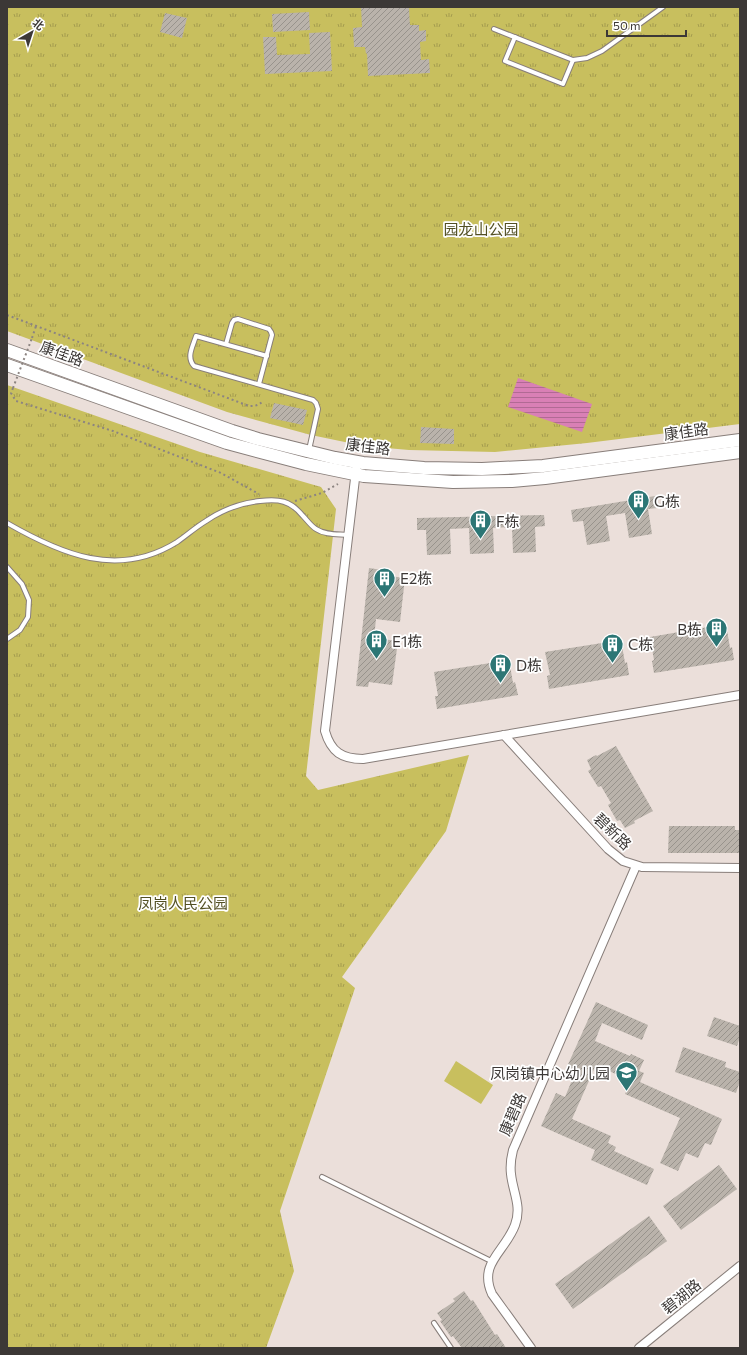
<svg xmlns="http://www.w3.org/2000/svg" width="747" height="1355" viewBox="0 0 747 1355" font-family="Commissioner,'Noto Sans SC',sans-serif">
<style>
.park{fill:url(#park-tufts)}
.pitch{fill:#c8bf5e}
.water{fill:url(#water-rules)}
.building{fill:url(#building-hatch)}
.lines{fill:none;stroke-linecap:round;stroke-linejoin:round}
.lane-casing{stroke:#887e7a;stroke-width:6}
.street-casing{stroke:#887e7a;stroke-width:10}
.secondary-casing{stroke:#887e7a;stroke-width:14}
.path{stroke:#8c8481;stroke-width:2;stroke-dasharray:2 3;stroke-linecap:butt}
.lane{stroke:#fff;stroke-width:4}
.street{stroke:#fff;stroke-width:8}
.secondary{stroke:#fff;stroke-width:12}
.path-bridge{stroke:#8c8481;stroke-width:2;stroke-dasharray:2 3;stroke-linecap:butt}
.labels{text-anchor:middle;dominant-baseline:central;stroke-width:3.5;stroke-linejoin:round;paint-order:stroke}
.park-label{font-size:15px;fill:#535024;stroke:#fff}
.street-label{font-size:15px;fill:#3c3836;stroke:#fff}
.poi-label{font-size:15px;fill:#3c3836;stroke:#fff;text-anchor:start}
</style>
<defs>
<pattern id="park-tufts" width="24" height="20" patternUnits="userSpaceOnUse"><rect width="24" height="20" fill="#c8bf5e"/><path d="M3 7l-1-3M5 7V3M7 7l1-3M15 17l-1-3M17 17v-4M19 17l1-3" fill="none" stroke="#a49c4e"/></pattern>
<pattern id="water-rules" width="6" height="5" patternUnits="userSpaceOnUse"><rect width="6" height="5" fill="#d980b5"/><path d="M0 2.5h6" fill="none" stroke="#b16a94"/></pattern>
<pattern id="building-hatch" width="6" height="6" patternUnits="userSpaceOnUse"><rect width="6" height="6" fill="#bab3ab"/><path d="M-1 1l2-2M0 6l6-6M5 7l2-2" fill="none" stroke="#98938c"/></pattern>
</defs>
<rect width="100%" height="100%" fill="#ebdfda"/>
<g class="park">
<path d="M7,7H740V424L587,443L495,452L409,450L364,446L311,435L227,412L7,331Z"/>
<path d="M7,385L200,452L321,487L336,509L306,776L318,790L469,755L446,831L342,977L355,988L280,1211L294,1271L266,1348H7Z"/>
</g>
<path class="pitch" d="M456,1061L493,1085L481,1104L444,1081Z"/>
<path class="water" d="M518,378L592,404L582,432L508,407Z"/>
<g class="building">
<path d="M361,7L409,8L410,25H419V31L426,30V41L420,42L421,60L429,59L430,73L368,76L367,53L366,54L365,47H354L353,28L362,27Z"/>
<path d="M309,12L310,30L273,32L272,14Z"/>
<path d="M165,13L187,18L182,38L160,32Z"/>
<path d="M330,32L332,71L265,74L263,37H276L277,55L310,54L309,33Z"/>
<path d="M274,403L307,410L303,425L270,418Z"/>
<path d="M421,427L454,429V444L420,443Z"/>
<path d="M655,496L657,508L648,509L652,534L629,538L625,513L606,516L610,541L587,545L583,521L573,522L571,510Z"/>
<path d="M544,515L545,526L535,527L536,552L513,553L512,527L493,528L494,553L470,554L469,528L450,529L451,554L427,555L426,530H417V518Z"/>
<path d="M369,568L382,570V575L405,578L400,622L376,619L374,638L398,641L392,685L369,682L368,687L356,686Z"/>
<path d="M726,624L730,648L732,647L734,660L654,673L652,661L654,660L650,637Z"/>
<path d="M621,640L625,663L627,662L629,675L549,689L547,676L550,675L545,652Z"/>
<path d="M509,660L513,683L515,682L518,695L437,709L435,696H438L434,672Z"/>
<path d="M616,746L653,811L634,821L635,823L625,828L620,820L617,821L608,805L611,803L601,786L598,787L588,771L591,769L587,760L596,755L597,756Z"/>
<path d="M669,826H735V830H740V853H668Z"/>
<path d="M596,1002L648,1025L642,1040L602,1023L595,1041L630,1056L631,1054L644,1060L639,1071L644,1073L640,1082L722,1119L711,1145L705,1143L698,1158L686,1153L678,1171L660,1163L680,1118L625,1094L631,1081L596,1065L572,1119L611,1136L608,1143L616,1147L614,1151L654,1169L647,1185L591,1160L595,1150L541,1126L556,1093L565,1097L575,1073L566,1069Z"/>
<path d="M714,1017L740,1026V1037L737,1046L707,1036Z"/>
<path d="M683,1047L726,1062L725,1067L740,1072V1081L736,1093L675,1072Z"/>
<path d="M719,1165L737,1189L681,1230L663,1206Z"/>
<path d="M649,1216L667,1241L573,1309L555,1284Z"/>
<path d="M464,1291L471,1301L473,1300L495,1335L497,1334L506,1348H462L453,1336L451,1337L440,1321L442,1320L437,1313L455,1301L453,1299Z"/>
</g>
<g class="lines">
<defs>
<g id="lane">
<path d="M494,29L573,60L587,58L602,51L663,7"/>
<path d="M515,37L505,61L563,84L573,60"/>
<path d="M226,344L232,323L234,320L238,319L269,329L271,332L272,335L259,384"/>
<path d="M267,356L196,336C193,346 186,357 194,366L313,400L316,403L318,409L309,450"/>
<path d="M7,523C61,554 118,579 177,542C187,535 196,527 206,521C222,510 241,503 260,501C279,499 290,500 303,516C307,520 311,526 316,529C325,535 337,534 348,535"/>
<path d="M7,567L22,584L29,600L28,617L20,630L7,639"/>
<path d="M322,1177L493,1262"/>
<path d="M434,1323L451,1348"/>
</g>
<g id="street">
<path d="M357,462L325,731C331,752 342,759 363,759L740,695"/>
<path d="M504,735L608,849L623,861L642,867L740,868"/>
<path d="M531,1348L492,1294C478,1263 505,1252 515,1225C522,1206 513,1193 511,1174C510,1166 511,1158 513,1150L636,866"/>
<path d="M639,1348L740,1266"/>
</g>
<g id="secondary">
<path d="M7,350L232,431L258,439L335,458L363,463L424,468L482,469L543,466L740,440"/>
<path d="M7,365L227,443L306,464L364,476L453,482L512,481L545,478L740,452"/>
</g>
</defs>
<use href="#lane" class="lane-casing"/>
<use href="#street" class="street-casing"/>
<use href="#secondary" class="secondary-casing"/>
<g class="path">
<path d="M7,315L249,406C255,406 258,406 263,401"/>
<path d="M32,338L36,326"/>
<path d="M13,388L11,393L16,401L113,431L221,473L259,494"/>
<path d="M295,501L322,493L338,484"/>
</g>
<use href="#lane" class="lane"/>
<use href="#street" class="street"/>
<use href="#secondary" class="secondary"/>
<path class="path-bridge" d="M13,388L32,338"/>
</g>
<defs>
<symbol id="building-pin" viewBox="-11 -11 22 30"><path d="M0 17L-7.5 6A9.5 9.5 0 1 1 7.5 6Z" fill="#2c7675" stroke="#fff"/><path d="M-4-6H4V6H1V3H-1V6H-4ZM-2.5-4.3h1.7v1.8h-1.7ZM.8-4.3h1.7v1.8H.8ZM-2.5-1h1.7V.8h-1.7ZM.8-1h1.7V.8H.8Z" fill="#fff"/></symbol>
<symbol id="school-pin" viewBox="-11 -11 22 30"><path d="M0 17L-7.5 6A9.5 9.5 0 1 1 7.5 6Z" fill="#2c7675" stroke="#fff"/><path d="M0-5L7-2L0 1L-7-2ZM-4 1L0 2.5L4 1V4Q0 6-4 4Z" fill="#fff"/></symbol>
</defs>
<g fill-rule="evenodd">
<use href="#building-pin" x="626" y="488" width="25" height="34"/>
<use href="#building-pin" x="468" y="508" width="25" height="34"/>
<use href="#building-pin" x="372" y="566" width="25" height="34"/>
<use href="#building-pin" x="704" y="616" width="25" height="34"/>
<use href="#building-pin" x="364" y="628" width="25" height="34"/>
<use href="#building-pin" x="600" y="632" width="25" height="34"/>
<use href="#building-pin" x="488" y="652" width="25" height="34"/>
<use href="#school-pin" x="614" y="1060" width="25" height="34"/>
</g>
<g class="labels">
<g class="park-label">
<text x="481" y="229">园龙山公园</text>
<text x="183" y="903">凤岗人民公园</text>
</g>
<g class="street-label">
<text transform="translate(62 353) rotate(20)">康佳路</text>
<text transform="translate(686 431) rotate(-8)">康佳路</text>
<text transform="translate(368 446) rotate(7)">康佳路</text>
<text transform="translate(613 831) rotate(44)">碧新路</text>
<text transform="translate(512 1114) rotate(-67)">康碧路</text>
<text transform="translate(681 1296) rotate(-39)">碧湖路</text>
</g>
<g class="poi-label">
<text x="654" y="501">G栋</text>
<text x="496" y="521">F栋</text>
<text x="400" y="578">E2栋</text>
<text x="702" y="629" text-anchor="end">B栋</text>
<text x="392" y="641">E1栋</text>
<text x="628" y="644">C栋</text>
<text x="516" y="665">D栋</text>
<text x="610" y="1073" text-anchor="end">凤岗镇中心幼儿园</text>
</g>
</g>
<rect width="747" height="1355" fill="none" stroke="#3c3836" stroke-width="16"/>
<g transform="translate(32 32) rotate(39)" stroke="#ffffff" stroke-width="3" paint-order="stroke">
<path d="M0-3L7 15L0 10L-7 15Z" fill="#3c3836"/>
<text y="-6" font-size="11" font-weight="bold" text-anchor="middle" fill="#3c3836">北</text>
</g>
<path d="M607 30v6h79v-6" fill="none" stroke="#3c3836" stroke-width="2"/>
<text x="613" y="30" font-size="12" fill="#3c3836" stroke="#ffffff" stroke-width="3" paint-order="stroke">50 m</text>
</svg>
